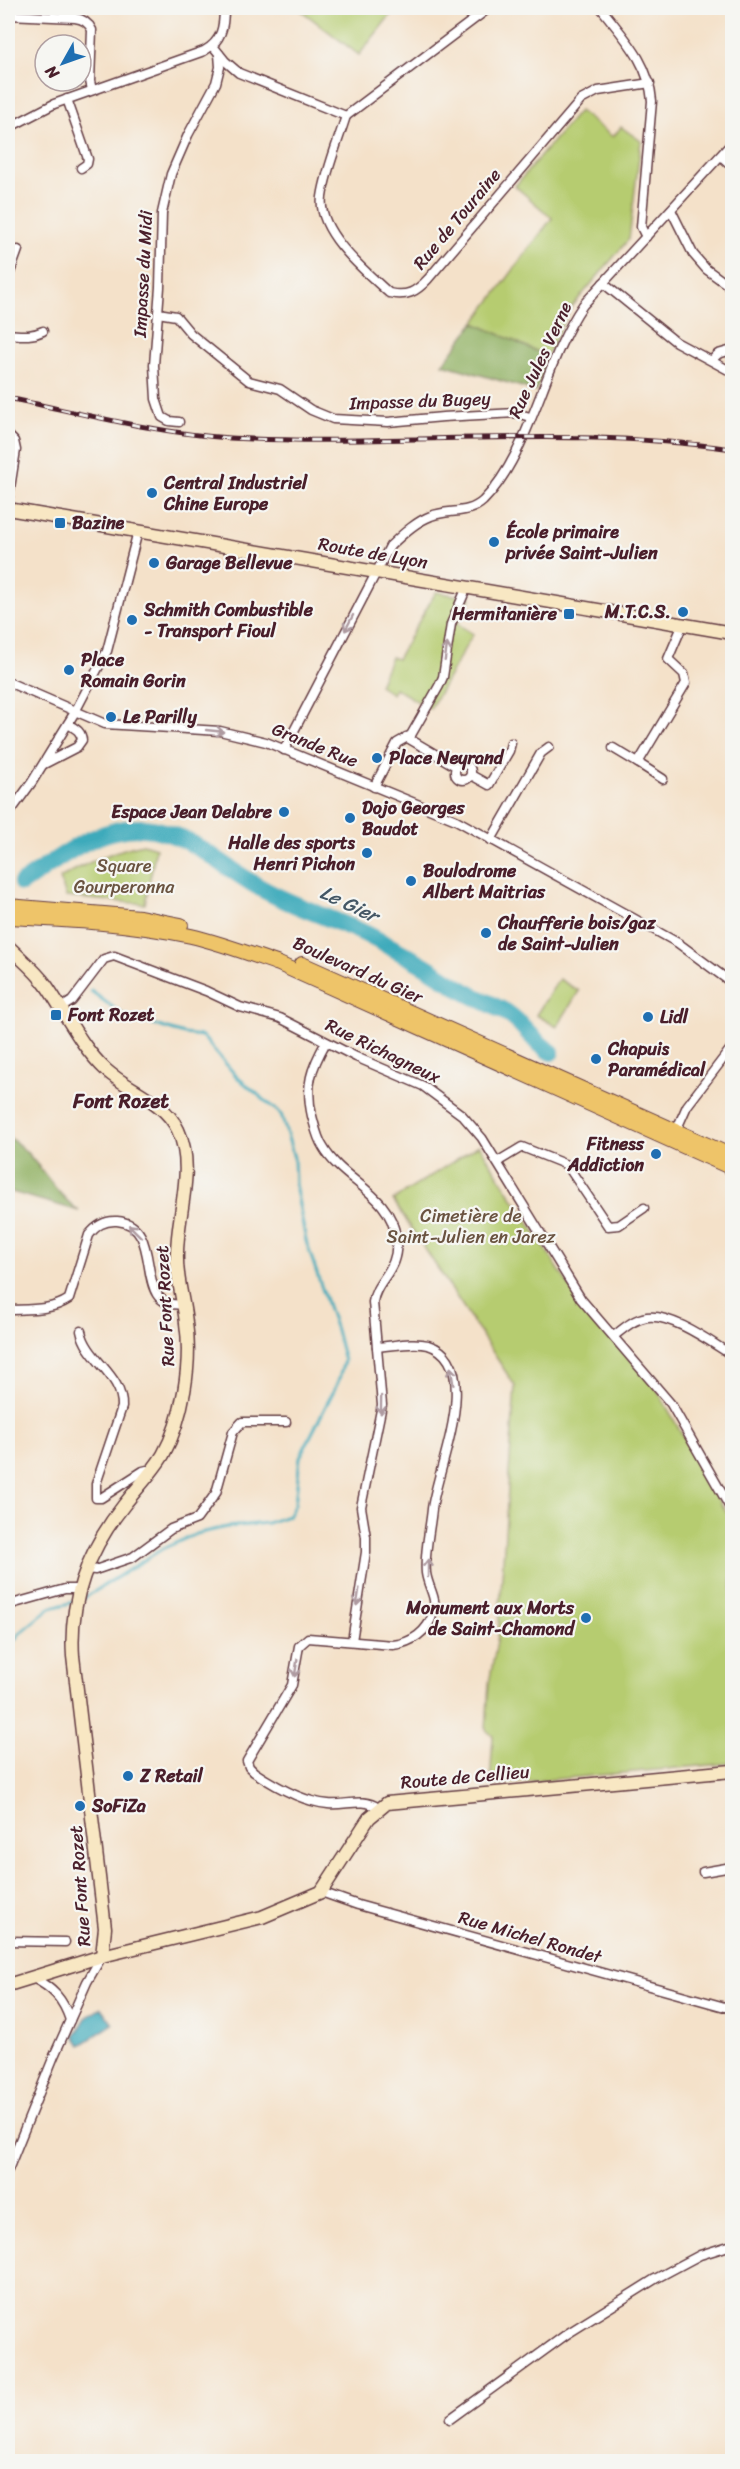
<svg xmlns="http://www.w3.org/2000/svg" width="740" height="2469" viewBox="0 0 740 2469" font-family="Sriracha,sans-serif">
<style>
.green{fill:#b6cc70;stroke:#80764e;stroke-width:1.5}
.forest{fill:#90b062;stroke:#6d6846;stroke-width:1.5}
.water{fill:#3caabb;stroke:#436473;stroke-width:1.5}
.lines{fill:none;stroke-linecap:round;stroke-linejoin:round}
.stream{stroke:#3caabb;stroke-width:3}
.river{stroke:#3caabb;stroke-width:18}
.street-casing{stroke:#643c43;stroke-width:11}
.secondary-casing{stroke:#643c43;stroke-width:15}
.primary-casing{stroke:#643c43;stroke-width:16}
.street{stroke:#fff;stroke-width:8}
.secondary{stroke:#f8e7c3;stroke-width:12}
.primary{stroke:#eec469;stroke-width:14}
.rail-casing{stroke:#4a1f2b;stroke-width:5}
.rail{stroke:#f6f6f2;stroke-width:3;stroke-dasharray:9;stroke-linecap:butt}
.oneway{stroke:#ae9aa0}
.poi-dot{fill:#1f6fb2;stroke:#f6f6f2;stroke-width:2}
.labels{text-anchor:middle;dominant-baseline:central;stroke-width:4.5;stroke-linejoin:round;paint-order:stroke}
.street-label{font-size:18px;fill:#4a1f2b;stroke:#f6f6f2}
.poi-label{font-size:18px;font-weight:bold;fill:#4a1f2b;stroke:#f6f6f2;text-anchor:start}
.park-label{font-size:18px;fill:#6a5340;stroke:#f6f6f2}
.water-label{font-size:20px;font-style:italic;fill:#445765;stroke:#f6f6f2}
.neighbourhood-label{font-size:20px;font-weight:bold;fill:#4a1f2b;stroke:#f6f6f2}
</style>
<rect width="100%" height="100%" fill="#f6f6f2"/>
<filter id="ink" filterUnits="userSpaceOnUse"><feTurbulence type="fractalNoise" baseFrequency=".0167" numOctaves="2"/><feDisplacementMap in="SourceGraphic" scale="12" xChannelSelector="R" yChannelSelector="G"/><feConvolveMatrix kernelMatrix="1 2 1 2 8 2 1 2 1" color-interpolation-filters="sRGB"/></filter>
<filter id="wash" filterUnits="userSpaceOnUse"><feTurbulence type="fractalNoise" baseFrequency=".008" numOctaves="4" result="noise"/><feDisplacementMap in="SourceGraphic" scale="24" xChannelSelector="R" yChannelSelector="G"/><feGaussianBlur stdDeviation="1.35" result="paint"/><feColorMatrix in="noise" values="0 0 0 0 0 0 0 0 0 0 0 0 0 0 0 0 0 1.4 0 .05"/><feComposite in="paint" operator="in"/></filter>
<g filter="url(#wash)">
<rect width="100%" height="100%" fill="#f4e1c9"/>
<g class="green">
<path d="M298,8H396L359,55Z"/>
<path d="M579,111L613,137L621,127L641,141L629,239L570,309L547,356L474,323L552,218L515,186Z"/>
<path d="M436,592L471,598L457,624L473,634L430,709L395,688L392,694L379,685L391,657L397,659Z"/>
<path d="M143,844L156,848L145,904L66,897L60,878C87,863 112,851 143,844Z"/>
<path d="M559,979L579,991L557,1027L536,1015Z"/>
<path d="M479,1145L582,1306L655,1386L722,1506L732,1518V1763L490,1785L493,1736L486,1730L489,1683L498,1636L515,1386L393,1200Z"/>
</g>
<g class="forest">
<path d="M474,323L547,356L536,391L443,364Z"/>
<path d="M8,1137C36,1154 50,1189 79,1211L8,1191Z"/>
</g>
<path class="water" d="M101,2008L113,2024L81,2045L75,2036L86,2018Z"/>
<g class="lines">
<g class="stream">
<path d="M81,1600L162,1549L196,1534L227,1527L267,1523L288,1516L295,1504L300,1457L338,1382L344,1361L336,1330L306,1241L295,1184L294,1158L281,1114L237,1077L202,1036L184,1034L123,1015L91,991"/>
<path d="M8,1649L19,1634L50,1608L74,1602"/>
</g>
<path class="river" d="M22,883C60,858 96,826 143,828C184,830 219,863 252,883C288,905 330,917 368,935C385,944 403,953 420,963C436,972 451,983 466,992C479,999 494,1005 507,1013C524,1024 533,1042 551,1052"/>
</g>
</g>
<g filter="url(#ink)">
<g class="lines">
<defs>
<g id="street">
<path d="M601,8C624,38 649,62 652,101L641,227L646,237"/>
<path d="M8,15L75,18C83,19 88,22 92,30L90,81L92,90"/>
<path d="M213,46L225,61L239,73L346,116L489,8"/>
<path d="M67,99L88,159L87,164L81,168"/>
<path d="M346,116C338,142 326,170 322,197C317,232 366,272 389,293C407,297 416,292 428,279L581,100L598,91L650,83"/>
<path d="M8,128L54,104L204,51C222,41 224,27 224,8"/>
<path d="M721,156L732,166"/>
<path d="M671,210L693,254L706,269L732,288"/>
<path d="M8,278L18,250"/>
<path d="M603,283L676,342L732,372"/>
<path d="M158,313L176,316L191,334L249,381L280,389L311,410L333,419L388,422L443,417L516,413L530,417"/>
<path d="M8,334C21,335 31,337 43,331"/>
<path d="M712,360L718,354L732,350"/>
<path d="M179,422L169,421L162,417L156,399L154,365L160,287L162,213L171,174L188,135L216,83L220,67L219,54"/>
<path d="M8,435L14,441L16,450L8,501"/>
<path d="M8,682L105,724L220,731L266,742L456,820L678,943L732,983"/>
<path d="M406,737L457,767"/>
<path d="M613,748L638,763L686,683L684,674L668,659L683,624"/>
<path d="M284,750L390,546C402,535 415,522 431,516C448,509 468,515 483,501C531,453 543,363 583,305L732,143"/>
<path d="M638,763L663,779"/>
<path d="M44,764L77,747L82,740C81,731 76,729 68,724"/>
<circle cx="463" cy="772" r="8"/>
<path d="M471,775L489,785L509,751L511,743"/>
<path d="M374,787L397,743L411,735L439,686L443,677L451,624L467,587"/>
<path d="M8,815L32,782L75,712L107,651L138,531"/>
<path d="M491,840L541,753L549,747"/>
<path d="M61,1008L72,1001L104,959L114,956L206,991L240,1007L280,1018L356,1057L423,1086L462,1115L482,1138L581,1299L671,1404L732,1511"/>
<path d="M326,1042C311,1069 305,1085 312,1116C315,1127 317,1138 323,1147C343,1182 391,1193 396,1238C400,1271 376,1279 373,1302L382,1405L361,1507L366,1537V1552L352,1641"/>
<path d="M675,1133L687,1106L732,1047"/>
<path d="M497,1162L522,1147L567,1165L608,1226L619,1225L644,1208"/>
<path d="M8,1310C28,1309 51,1311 69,1299L89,1235C96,1226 104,1220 117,1221C168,1225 129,1311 183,1304"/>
<path d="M81,1331C87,1360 123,1375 122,1407L96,1484V1498H101L143,1471L147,1470L151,1472"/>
<path d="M614,1336C624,1328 634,1319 647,1317C671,1313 712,1343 732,1355"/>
<path d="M377,1347C393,1346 412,1341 428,1345C486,1362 436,1471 432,1509C430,1530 424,1553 426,1573C428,1588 438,1598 433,1613C428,1632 411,1643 393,1645L308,1638L299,1646L292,1685L247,1761L249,1767L254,1772C275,1786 302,1802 328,1804C345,1806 364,1797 378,1808"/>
<path d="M86,1569L95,1570L133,1557L171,1529L197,1519L216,1493L233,1432L242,1422H286"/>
<path d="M8,1605L65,1589H79"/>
<path d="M703,1872L732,1867"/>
<path d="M321,1892L358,1905L732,2009"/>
<path d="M8,1941L65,1942"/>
<path d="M33,1978C53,1988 63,1999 70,2020"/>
<path d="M8,2170L54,2056L87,1982L102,1956"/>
<path d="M450,2419L567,2334L655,2279L700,2255L732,2245"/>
</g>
<g id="secondary">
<path d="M8,509L732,633"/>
<path d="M8,946C21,959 35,970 46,985C65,1012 81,1047 106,1070C129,1091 164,1100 178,1130C197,1170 175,1218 177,1260C177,1281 184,1302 186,1323C192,1363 183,1419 163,1455C152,1473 137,1488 124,1505C89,1549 69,1599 73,1656L105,1928L102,1956"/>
<path d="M8,1985L102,1956L262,1917L321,1892L369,1818L387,1803L732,1771"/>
</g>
<g id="primary">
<path d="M8,906L140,917L181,925"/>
<path d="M8,917C69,920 131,923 191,936C221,943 250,954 279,964L732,1168"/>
<path d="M302,964L732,1156"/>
</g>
</defs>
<use href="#street" class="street-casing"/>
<use href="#secondary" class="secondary-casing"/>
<use href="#primary" class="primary-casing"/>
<use href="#street" class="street"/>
<use href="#secondary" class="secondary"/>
<use href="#primary" class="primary"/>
<defs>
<path id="rail" d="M8,398C81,413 155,433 230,438C398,447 566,425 732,449"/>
</defs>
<use href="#rail" class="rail-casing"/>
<use href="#rail" class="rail"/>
</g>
<defs><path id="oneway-shaft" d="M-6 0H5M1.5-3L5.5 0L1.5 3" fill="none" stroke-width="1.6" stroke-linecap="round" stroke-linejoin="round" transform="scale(1.5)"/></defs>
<g class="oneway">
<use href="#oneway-shaft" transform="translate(349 623) rotate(117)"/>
<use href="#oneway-shaft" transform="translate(446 652) rotate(-82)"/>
<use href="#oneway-shaft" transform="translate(215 731) rotate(6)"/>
<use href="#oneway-shaft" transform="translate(135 1231) rotate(-135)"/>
<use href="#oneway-shaft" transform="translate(452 1376) rotate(-99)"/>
<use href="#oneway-shaft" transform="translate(381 1405) rotate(91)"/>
<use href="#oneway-shaft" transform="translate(428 1568) rotate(-90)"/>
<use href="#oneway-shaft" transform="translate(358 1597) rotate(99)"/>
<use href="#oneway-shaft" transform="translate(296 1668) rotate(99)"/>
</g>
</g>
<g class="poi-dot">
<circle cx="152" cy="493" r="6"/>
<rect x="54" y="517" width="12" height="12" rx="3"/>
<circle cx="494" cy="542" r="6"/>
<circle cx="154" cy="563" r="6"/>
<circle cx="683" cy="612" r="6"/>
<rect x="563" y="608" width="12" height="12" rx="3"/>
<circle cx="132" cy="620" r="6"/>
<circle cx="69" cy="670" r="6"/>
<circle cx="111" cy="717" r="6"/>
<circle cx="377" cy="758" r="6"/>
<circle cx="284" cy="812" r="6"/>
<circle cx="350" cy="818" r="6"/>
<circle cx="367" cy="853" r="6"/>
<circle cx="411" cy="881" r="6"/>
<circle cx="486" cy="933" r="6"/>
<rect x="50" y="1009" width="12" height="12" rx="3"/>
<circle cx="648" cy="1017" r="6"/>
<circle cx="596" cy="1059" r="6"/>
<circle cx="656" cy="1154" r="6"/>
<circle cx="586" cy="1618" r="6"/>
<circle cx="128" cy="1776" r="6"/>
<circle cx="80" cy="1806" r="6"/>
</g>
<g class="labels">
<g class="street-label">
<text transform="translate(457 219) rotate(-50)">Rue de Touraine</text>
<text transform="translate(143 274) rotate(-87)">Impasse du Midi</text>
<text transform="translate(540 360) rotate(-65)">Rue Jules Verne</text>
<text transform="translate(420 401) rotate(-2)">Impasse du Bugey</text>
<text transform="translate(373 553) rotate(10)">Route de Lyon</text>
<text transform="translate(315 745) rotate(22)">Grande Rue</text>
<text transform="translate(358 970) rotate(24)">Boulevard du Gier</text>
<text transform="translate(383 1051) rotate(26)">Rue Richagneux</text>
<text transform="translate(165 1306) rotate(-93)">Rue Font Rozet</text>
<text transform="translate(465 1777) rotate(-5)">Route de Cellieu</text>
<text transform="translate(80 1886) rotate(-94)">Rue Font Rozet</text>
<text transform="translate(530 1937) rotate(16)">Rue Michel Rondet</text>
</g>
<g class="poi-label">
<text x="164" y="483">Central Industriel<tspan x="164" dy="21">Chine Europe</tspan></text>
<text x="72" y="523">Bazine</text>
<text x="506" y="532">École primaire<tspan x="506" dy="21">privée Saint-Julien</tspan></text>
<text x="166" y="563">Garage Bellevue</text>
<text x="144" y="610">Schmith Combustible<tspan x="144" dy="21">- Transport Fioul</tspan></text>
<text x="671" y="612" text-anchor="end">M.T.C.S.</text>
<text x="557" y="614" text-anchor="end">Hermitanière</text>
<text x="81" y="660">Place<tspan x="81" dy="21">Romain Gorin</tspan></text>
<text x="123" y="717">Le Parilly</text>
<text x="389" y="758">Place Neyrand</text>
<text x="362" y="808">Dojo Georges<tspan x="362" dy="21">Baudot</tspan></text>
<text x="272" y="812" text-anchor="end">Espace Jean Delabre</text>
<text x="355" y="843" text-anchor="end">Halle des sports<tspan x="355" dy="21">Henri Pichon</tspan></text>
<text x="423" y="871">Boulodrome<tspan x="423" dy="21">Albert Maitrias</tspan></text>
<text x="498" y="923">Chaufferie bois/gaz<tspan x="498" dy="21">de Saint-Julien</tspan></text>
<text x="68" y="1015">Font Rozet</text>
<text x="660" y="1017">Lidl</text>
<text x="608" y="1049">Chapuis<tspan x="608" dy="21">Paramédical</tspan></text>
<text x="644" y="1144" text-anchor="end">Fitness<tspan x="644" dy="21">Addiction</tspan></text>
<text x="574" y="1608" text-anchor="end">Monument aux Morts<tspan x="574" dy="21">de Saint-Chamond</tspan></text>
<text x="140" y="1776">Z Retail</text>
<text x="92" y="1806">SoFiZa</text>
</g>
<g class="park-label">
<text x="124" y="866">Square<tspan x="124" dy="21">Gourperonna</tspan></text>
<text x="471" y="1216">Cimetière de<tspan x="471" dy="21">Saint-Julien en Jarez</tspan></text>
</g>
<g class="water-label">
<text transform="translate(349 904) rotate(25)">Le Gier</text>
</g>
<g class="neighbourhood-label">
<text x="121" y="1101">Font Rozet</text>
</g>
</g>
<rect width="740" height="2469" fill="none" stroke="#f6f6f2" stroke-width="30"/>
<g transform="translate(63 63) rotate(230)"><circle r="28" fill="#f6f6f2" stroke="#b1a0a2" stroke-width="1.5"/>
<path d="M0-4.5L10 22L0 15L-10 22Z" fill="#1f6fb2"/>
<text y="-9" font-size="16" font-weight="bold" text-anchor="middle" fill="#4a1f2b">N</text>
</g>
</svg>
